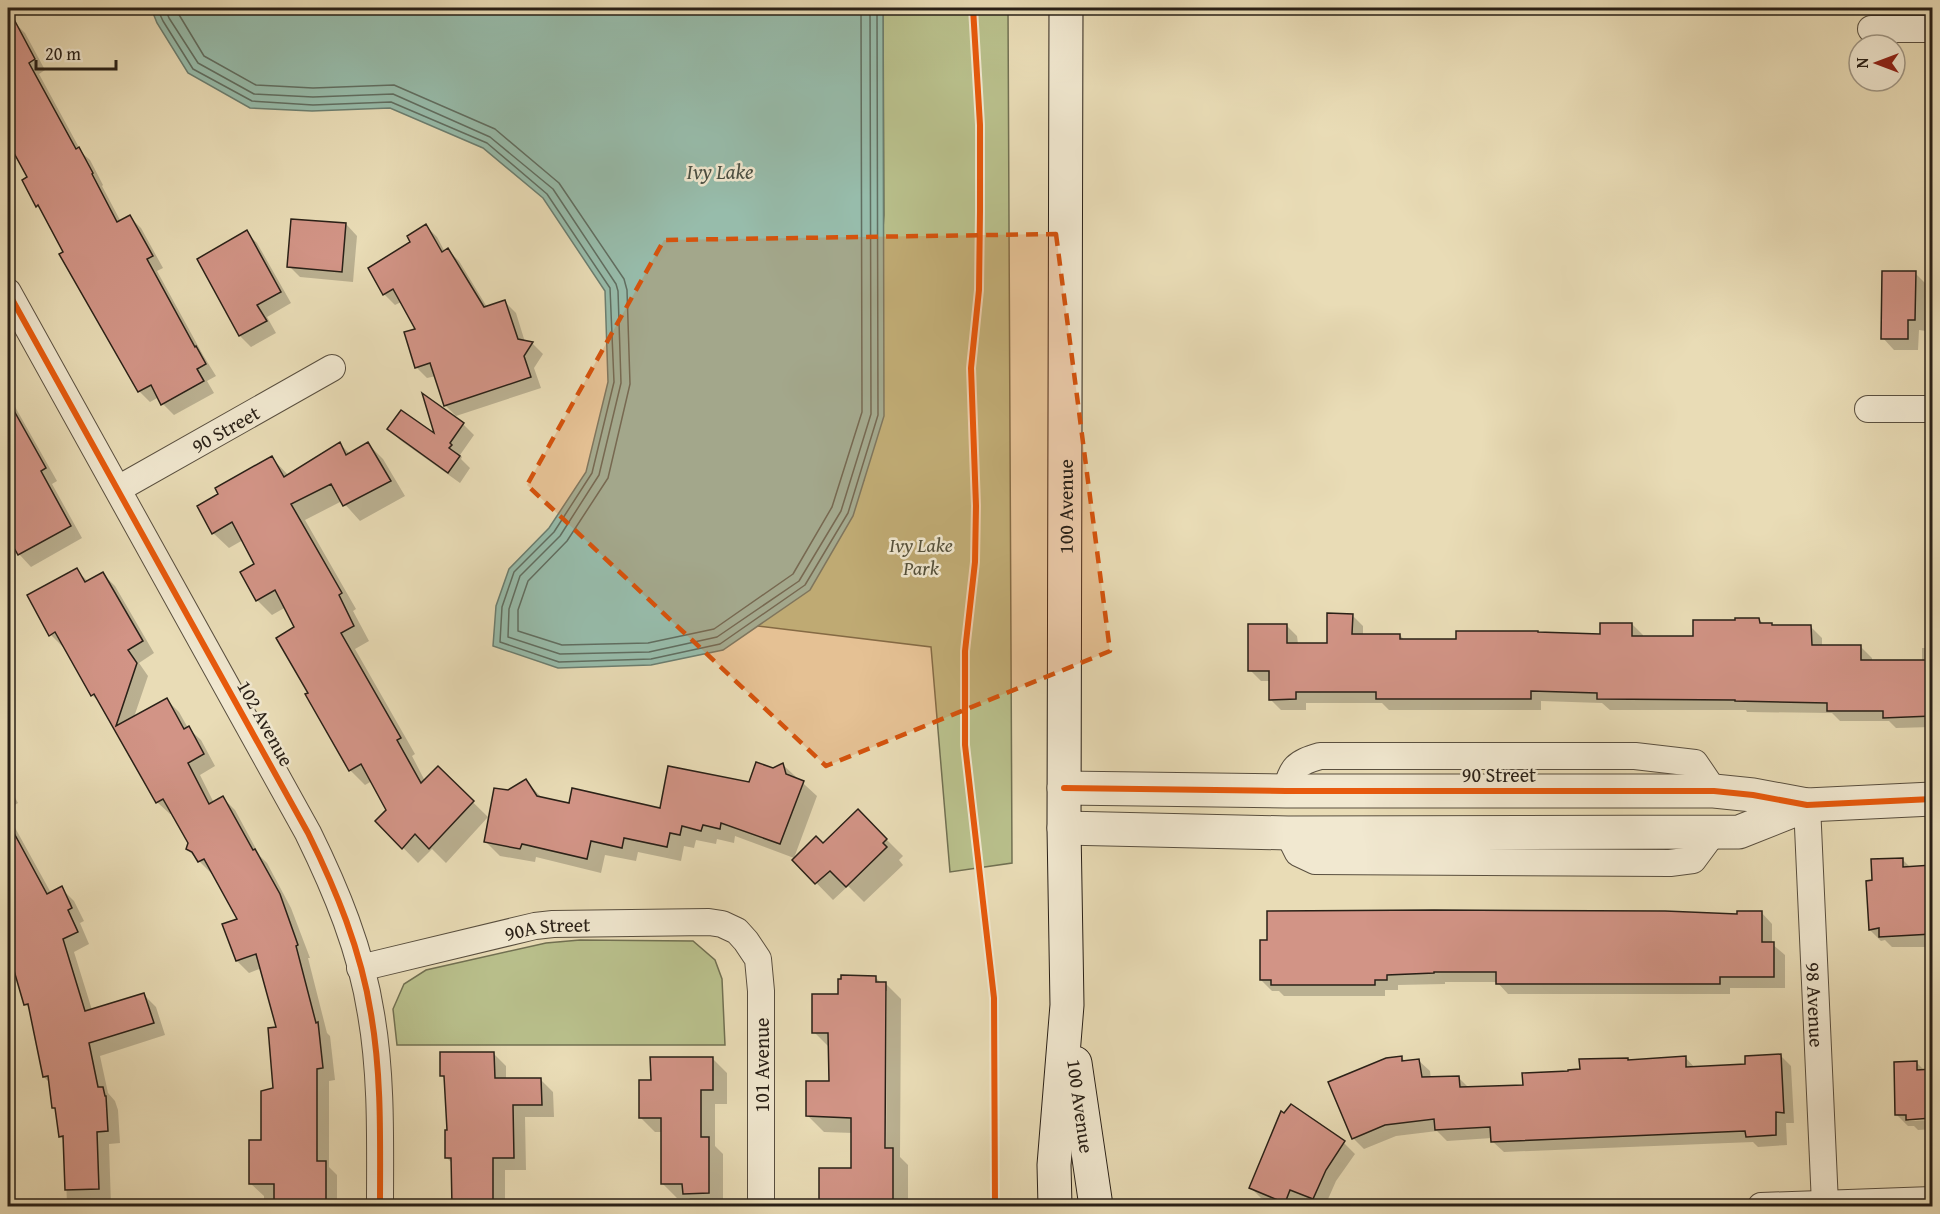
<svg xmlns="http://www.w3.org/2000/svg" width="1940" height="1214" viewBox="0 0 1940 1214" font-family="'Gentium Book Plus',serif">
<style>
.green{fill:#b9c08c;stroke:#717052;stroke-width:1.5}
.water{fill:#97bcab;stroke:#6b7e70;stroke-width:1.5}
.shadow{fill:#0003;fill-rule:evenodd}
.lines{fill:none;stroke-linecap:round;stroke-linejoin:round}
.shore{stroke:#606e61;stroke-width:1.5}
.building{fill:#d29486;stroke:#292017;stroke-width:1.5}
.minor-casing{stroke:#594f3f;stroke-width:28}
.tertiary-casing{stroke:#594f3f;stroke-width:35}
.secondary-casing{stroke:#292017;stroke-width:35}
.minor{stroke:#f1e8d0;stroke-width:26}
.tertiary{stroke:#f1e8d0;stroke-width:33}
.secondary{stroke:#f1e8d0;stroke-width:33}
.cycleway-casing{stroke:#f1e8d0;stroke-width:10}
.cycleway{stroke:#e8590c;stroke-width:6}
.marked{fill:#d5530d;fill-opacity:0.2;stroke:#d5530d;stroke-width:4.5;stroke-dasharray:12 8;stroke-linejoin:round}
.labels{text-anchor:middle;dominant-baseline:central;stroke-width:5;stroke-linejoin:round;paint-order:stroke}
.street-label{font-size:20px;fill:#292017;stroke:#f1e8d0}
.park-label{font-size:20px;font-style:italic;fill:#54503a;stroke:#f1e8d0}
.water-label{font-size:21px;font-style:italic;fill:#4a4f43;stroke:#f1e8d0}
</style>
<rect width="100%" height="100%" fill="#e9dcb6"/>
<filter id="stains"><feTurbulence type="fractalNoise" baseFrequency=".00333" numOctaves="4"/><feColorMatrix values="0 0 0 0 .2 0 0 0 0 .09 0 0 0 0 .02 0 0 0 .5 -.17"/></filter>
<radialGradient id="worn" r=".72"><stop offset=".6" stop-color="#630" stop-opacity="0"/><stop offset="1" stop-color="#630" stop-opacity=".3"/></radialGradient>
<g class="green">
<path d="M883,8H1008L1012,863L950,872L931,647L757,626L864,480L884,215Z"/>
<path d="M580,940L693,941L715,960L722,979L725,1045H397L393,1009L404,984L426,970L546,943Z"/>
</g>
<path class="water" d="M151,8H883L884,416L853,516L810,590L723,650L651,665L558,668L493,646L496,606L509,569L549,528L586,472L608,382L605,291L543,198L483,148L390,108L312,111L250,108L188,73L157,23Z"/>
<g class="shadow">
<path d="M14,22L25,33L45,70L39,74L82,153L90,160L103,185L102,186L121,222L130,217L141,228L163,268L157,271L203,355L216,376L207,381L214,393L174,415L163,404L159,397L150,402L139,391L44,212L37,206L29,178L8,139V25Z"/>
<path d="M1931,115H1932V163L1931,161Z"/>
<path d="M346,224L357,236L353,282L300,277L289,266Z"/>
<path d="M426,226L437,237L445,252L448,250L459,261L487,307L505,302L516,313L525,342L532,343L543,354L534,368L541,388L456,416L445,405L436,376L427,378L416,367L417,330L401,302L395,305L384,294L412,243Z"/>
<path d="M246,232L257,243L291,303L267,317L276,333L251,347L240,336L199,259Z"/>
<path d="M1915,273L1926,284V331L1919,330L1918,350H1894L1883,338Z"/>
<path d="M425,397L463,424L474,435L460,455L462,457L461,459L470,468L460,483L400,440L389,429L437,436Z"/>
<path d="M8,398L14,405L57,481L52,484L82,538L31,567L19,554L8,534Z"/>
<path d="M340,444L350,454L368,444L383,459L405,496L360,521L342,501L305,520L356,609L353,611L369,641L355,649L415,754L412,756L425,781L438,768L488,817L446,863L432,849L418,863L377,821L388,810L372,781L365,785L350,770L310,693L296,627L286,607L272,615L257,600L256,565L243,540L229,548L213,533L220,495L272,458L288,475Z"/>
<path d="M76,570L89,582L103,574L115,586L154,653L139,663L148,676L134,717L167,700L179,712L188,728L201,740L215,766L200,775L214,803L223,798L235,810L260,856L267,863L291,908L310,958H308L327,1033L330,1036L335,1080L329,1081V1167L337,1175V1206H264V1196L251,1184L263,1141L274,1089L278,1028L262,968L249,973L237,961L239,919L214,873L212,874L187,849L189,843L172,813L170,814L157,802L103,706L92,695L64,646L63,647L51,635Z"/>
<path d="M1352,615L1363,626V635H1400L1405,641L1602,635L1632,624L1643,635V638H1695L1759,619L1764,625L1773,627H1811L1822,638V647H1861L1872,658V661H1922V648H1932V727L1896,728L1889,721H1840L1832,713L1747,712L1746,710H1610L1602,703L1541,701V710H1389L1382,703H1306V710H1281L1270,699V681H1261L1250,670L1286,625L1297,636L1298,644H1329Z"/>
<path d="M783,765L817,796L794,858L735,836L734,843L717,839L716,844L696,840L694,848L684,846L681,861L638,852L636,861L605,855L601,873L536,857L535,862L500,856L486,842L508,792L526,781L543,799L570,805L661,810L750,784Z"/>
<path d="M8,785L18,803L8,809Z"/>
<path d="M858,811L903,856L899,860L903,865L864,902L848,886L833,900L794,860L823,845Z"/>
<path d="M8,815L51,893L61,888L74,901L84,921L80,923L89,944L74,952L92,1010L143,994L156,1007L165,1035L100,1056L108,1093L115,1101L118,1110L120,1143L109,1144L111,1206H67L65,1141L60,1136L57,1111L53,1107L50,1083L44,1077L31,1009L25,1004L12,958L8,954V908L15,904L8,890Z"/>
<path d="M1902,859L1911,868L1932,867V947H1892L1885,940L1881,941L1870,930L1867,882L1874,881Z"/>
<path d="M1761,912L1772,924V944L1785,955V988H1730V994H1508L1497,982H1445V984L1398,985V990H1385V996H1284L1279,991H1272L1261,980Z"/>
<path d="M875,977L881,983H885L901,999L900,1157L908,1165V1206H821V1170L853,1169V1133L824,1132L808,1116L831,1083L830,1048L814,1032L839,996ZM884,991H887L886,1155H883Z"/>
<path d="M493,1053L506,1066V1080L540,1079L553,1092L554,1117H525L526,1170H505V1206H453L452,1163L446,1157L449,1131L446,1080L442,1076Z"/>
<path d="M1780,1055L1791,1066L1794,1123H1786L1787,1145L1758,1147L1753,1142L1504,1152L1492,1141V1138L1447,1141L1437,1131L1396,1136L1364,1149L1353,1138L1401,1057L1406,1062L1418,1060L1430,1071L1431,1079L1459,1078L1470,1089L1524,1086L1628,1059L1630,1061L1685,1057L1695,1068L1747,1066Z"/>
<path d="M712,1058L727,1073V1104H715V1146L723,1154V1206H698L689,1198H677L662,1183V1132H655L640,1117L652,1081Z"/>
<path d="M1916,1062L1925,1071H1932V1117L1907,1118L1909,1121L1932,1120V1129L1918,1130L1914,1126H1908L1897,1115Z"/>
<path d="M1291,1106L1344,1143L1355,1154L1336,1181L1325,1206H1281L1261,1198L1250,1187L1284,1115Z"/>
</g>
<g class="lines">
<g class="shore">
<path d="M157,8L163,21L193,69L252,101L313,105L391,102L487,143L547,194L610,288L614,382L592,473L554,532L514,572L502,607L500,642L559,662L651,659L720,644L805,585L848,513L878,415L877,8"/>
<path d="M165,8L169,18L198,63L254,94L313,97L393,94L490,137L553,189L616,284L618,291L621,383L599,475L560,536L520,576L509,609L508,637L560,654L649,652L717,637L799,581L841,511L871,414L870,8"/>
<path d="M175,8L204,56L256,85L313,88L394,85L495,129L559,183L624,279L627,290L630,384L608,478L567,541L528,581L518,610V631L562,645L648,643L714,629L793,574L832,507L862,412L861,8"/>
</g>
</g>
<g class="building">
<path d="M8,8L35,59L29,63L76,149L79,147L93,173L92,174L117,222L130,215L153,256L147,259L195,347L196,346L206,364L197,369L204,381L161,405L151,385L138,392L59,254L63,252L38,205L36,207L22,180L27,177L8,142Z"/>
<path d="M291,219L346,223L342,272L287,267Z"/>
<path d="M426,224L442,252L448,248L484,307L505,300L518,339L533,342L524,356L531,377L444,406L430,363L415,368L404,332L415,329L393,289L383,295L368,268L410,242L407,236Z"/>
<path d="M247,230L281,292L257,305L267,321L239,336L197,259Z"/>
<path d="M1882,271H1916L1915,320H1908V339H1881Z"/>
<path d="M422,393L464,423L450,443L452,445L449,448L460,456L448,473L387,429L401,410L434,433Z"/>
<path d="M8,400L46,468L41,471L71,526L18,555L8,537Z"/>
<path d="M340,442L346,455L368,442L391,481L343,506L331,484L291,504L342,593L339,595L354,626L341,633L401,738L397,740L421,783L438,766L474,801L429,849L415,834L402,849L375,821L386,810L361,764L349,771L305,694L308,693L276,638L294,627L275,590L256,601L240,572L254,564L232,522L212,534L197,506L218,494L215,488L272,456L284,477Z"/>
<path d="M77,568L85,582L103,572L143,641L128,650L137,663L116,726L167,698L184,729L189,726L204,754L188,763L209,804L223,796L253,850L255,849L280,894L298,945L296,946L316,1023L318,1022L323,1068L317,1069V1161H326V1206H274V1184H249V1140H261V1091L273,1088L268,1028L276,1027L256,954L236,961L222,924L237,919L204,859L198,862L192,852L186,849L188,843L163,799L156,803L94,694L91,696L55,632L49,636L27,595Z"/>
<path d="M1327,613L1353,614L1352,634H1400V639H1456V631H1538V632L1600,634V623H1632V636H1693V620H1735V618H1759L1760,623H1772V625H1811L1812,645H1861V660H1932V716L1883,718V711H1827V703L1735,701V700L1597,699V693L1531,691V699H1376V692H1296V699L1269,700V671H1248V624H1287V643H1327Z"/>
<path d="M756,762L773,768L783,763L786,774L804,781L780,844L721,823L720,829L703,825L701,831L682,826L680,835L670,833L667,847L624,838L622,848L591,841L587,859L522,844L520,849L484,842L494,788L508,790L526,779L537,796L569,803L572,788L660,808L668,766L749,782Z"/>
<path d="M858,809L887,839L883,843L887,847L846,887L830,871L815,884L792,860L816,836L823,843Z"/>
<path d="M8,822L47,894L62,886L72,908L68,910L78,932L63,939L85,1011L144,993L154,1023L89,1043L98,1087H103L105,1096H106L108,1131L97,1132L99,1189L65,1190L63,1136L59,1137L55,1108H52L48,1076L43,1077L28,1004L24,1005L8,950Z"/>
<path d="M1903,858V867L1932,865V934L1879,937V928L1869,930L1866,881L1872,880L1871,859Z"/>
<path d="M1434,910L1665,911L1737,914V911H1762V942H1774V977H1720V984H1496V972H1434V973L1387,975V980H1375V985H1271V980H1260V940H1267V911Z"/>
<path d="M841,975L876,976V982H886L885,1148H893V1206H819V1168H851V1118L806,1116V1081H829L828,1033H812V994H838V979H841Z"/>
<path d="M440,1052H494L495,1078H541L542,1105H513L514,1158H493V1206H452L451,1158H445V1130H447L444,1076H440Z"/>
<path d="M1781,1054L1784,1113L1776,1112V1135L1746,1137L1745,1131L1491,1142L1490,1127L1435,1130L1434,1119L1385,1125L1352,1139L1328,1082L1386,1058L1402,1056V1061L1419,1059L1422,1077L1459,1076L1460,1087L1523,1085L1522,1073L1568,1071V1070L1580,1069L1579,1059L1628,1058V1060L1686,1056V1067L1745,1064V1056Z"/>
<path d="M650,1057H713V1090H701V1137H709V1193L683,1194L682,1184H661V1118H639V1080H651Z"/>
<path d="M1917,1061V1070L1932,1069V1118L1906,1120V1115H1895L1894,1062Z"/>
<path d="M1291,1104L1345,1141L1326,1170L1313,1199L1290,1190L1285,1203L1249,1188L1281,1111L1284,1113Z"/>
</g>
<g class="lines">
<defs>
<g id="minor">
<path d="M1871,29H1932"/>
<path d="M8,292L308,833C336,890 361,950 371,1014C382,1077 380,1143 380,1206"/>
<path d="M1868,409H1932"/>
<path id="s1" d="M118,489L332,368"/>
<path d="M1286,791C1292,767 1296,763 1320,756H1635L1695,763L1714,791"/>
<path id="s2" d="M1807,805L1825,1204"/>
<path d="M1288,833L1298,853L1315,861L1670,863L1693,860L1713,833"/>
<path id="s3" d="M360,968L535,926L553,924L709,922L722,924L737,931L746,941L758,959L761,991V1206"/>
<path d="M1761,1206L1932,1200"/>
</g>
<g id="tertiary">
<path d="M1064,788L1286,791H1714L1753,795L1807,805L1932,799"/>
<path d="M1064,828L1288,833L1739,832L1807,805"/>
</g>
<g id="secondary">
<path d="M1075,1063L1096,1206"/>
<path id="s4" d="M1055,1206L1054,1165L1067,1005L1064,828L1066,8"/>
</g>
</defs>
<use href="#minor" class="minor-casing"/>
<use href="#tertiary" class="tertiary-casing"/>
<use href="#secondary" class="secondary-casing"/>
<use href="#minor" class="minor"/>
<use href="#tertiary" class="tertiary"/>
<use href="#secondary" class="secondary"/>
<defs>
<g id="cycleway">
<path d="M973,8L980,125V211L979,290L971,368L976,506L975,562L965,651V745L994,998L995,1206"/>
<path d="M8,292L308,833C336,890 361,950 371,1014C382,1077 380,1143 380,1206"/>
<path d="M1064,788L1286,791H1714L1753,795L1807,805L1932,799"/>
</g>
</defs>
<use href="#cycleway" class="cycleway-casing"/>
<use href="#cycleway" class="cycleway"/>
</g>
<path class="marked" d="M1056,234L1110,651L826,766L527,485L664,240Z"/>
<g class="labels">
<g class="street-label">
<text stroke="none"><textPath href="#s1" startOffset="123">90 Street</textPath></text>
<text stroke="none"><textPath href="#s4" startOffset="700">100 Avenue</textPath></text>
<text transform="translate(266 723) rotate(61)">102 Avenue</text>
<text x="1499" y="774">90 Street</text>
<text stroke="none"><textPath href="#s3" startOffset="192">90A Street</textPath></text>
<text stroke="none"><textPath href="#s2" startOffset="200">98 Avenue</textPath></text>
<text transform="translate(761 1065) rotate(-90)">101 Avenue</text>
<text transform="translate(1081 1106) rotate(82)">100 Avenue</text>
</g>
<g class="park-label">
<text x="921" y="544">Ivy Lake<tspan x="921" dy="23">Park</tspan></text>
</g>
<g class="water-label">
<text x="720" y="171">Ivy Lake</text>
</g>
</g>
<rect width="1940" height="1214" fill="none" stroke="#e9dcb6" stroke-width="30"/>
<rect x="9" y="9" width="1922" height="1196" fill="none" stroke="#292017" stroke-width="3"/>
<rect x="15" y="15" width="1910" height="1184" fill="none" stroke="#292017" stroke-width="1.5"/>
<g transform="translate(1877 63) rotate(270)"><circle r="28" fill="#f1e8d0" stroke="#a19886" stroke-width="1.5"/>
<path d="M0-4.5L10 22L0 15L-10 22Z" fill="#8f2418"/>
<text y="-9" font-size="16" font-weight="bold" text-anchor="middle" fill="#292017">N</text>
</g>
<path d="M36 60v9h80v-9" fill="none" stroke="#292017" stroke-width="3"/>
<text x="45" y="60" font-size="18" fill="#292017" stroke="#f1e8d0" stroke-width="4.5" paint-order="stroke">20 m</text>
<rect width="100%" height="100%" filter="url(#stains)"/>
<rect width="100%" height="100%" fill="url(#worn)"/>
</svg>
